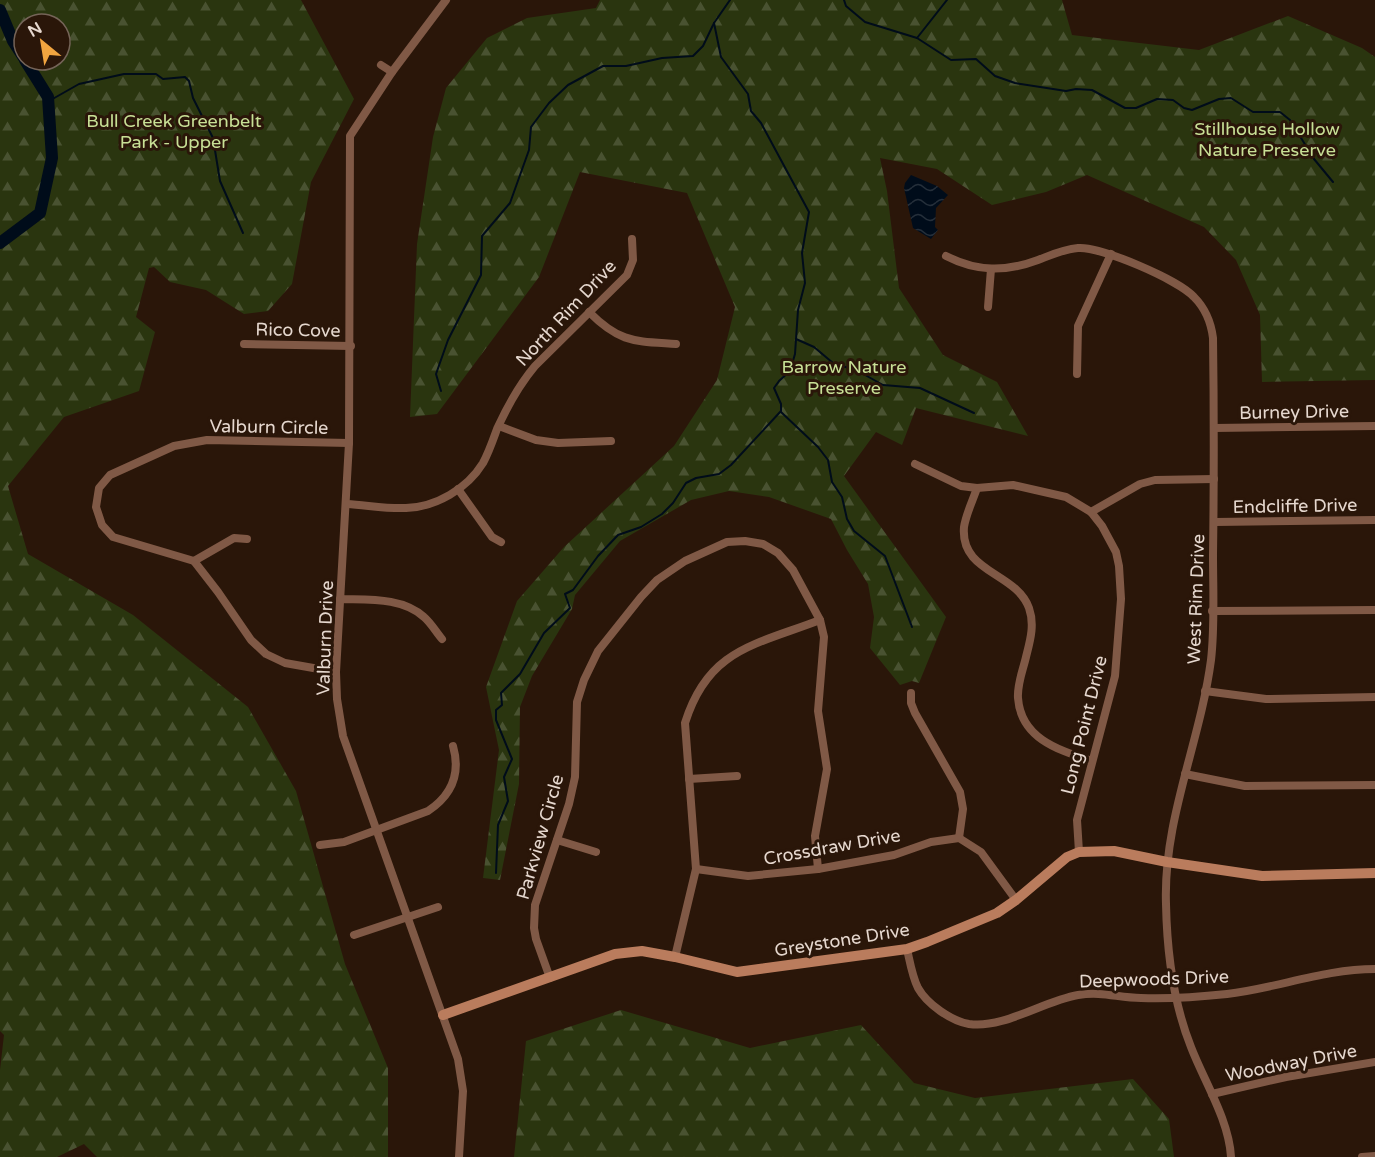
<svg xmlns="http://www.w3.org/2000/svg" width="1375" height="1157" viewBox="0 0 1375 1157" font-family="'Varela Round',sans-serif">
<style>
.forest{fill:url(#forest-firs);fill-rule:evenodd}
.water{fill:url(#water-waves)}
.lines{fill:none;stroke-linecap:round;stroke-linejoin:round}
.stream{stroke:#000c1a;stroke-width:2}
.river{stroke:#000c1a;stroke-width:12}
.street{stroke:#805946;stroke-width:8}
.secondary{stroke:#ba7c5d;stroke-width:10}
.labels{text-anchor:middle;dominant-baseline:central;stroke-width:6;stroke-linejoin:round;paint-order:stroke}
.park-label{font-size:18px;fill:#c8e096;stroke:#2a1609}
.street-label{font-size:18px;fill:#e6d8cf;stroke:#2a1609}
</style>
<defs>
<pattern id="forest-firs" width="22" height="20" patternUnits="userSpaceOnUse" patternTransform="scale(1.5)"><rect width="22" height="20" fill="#2a350f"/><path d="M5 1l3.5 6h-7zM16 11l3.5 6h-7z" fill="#495231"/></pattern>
<pattern id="water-waves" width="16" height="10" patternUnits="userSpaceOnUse" patternTransform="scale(1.5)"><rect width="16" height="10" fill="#000c1a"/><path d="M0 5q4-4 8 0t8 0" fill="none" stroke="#252f3a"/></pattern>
</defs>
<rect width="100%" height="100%" fill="#2a1609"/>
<g class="forest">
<path d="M0,0H301L354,99L311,182L292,284L268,311L244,314L206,290L170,282L154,267L149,268L136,317L155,332L139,391L64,417L8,486L28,554L133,615L248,707L296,791L345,964L388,1068V1157H97L84,1144L57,1157H0V1070L4,1035L0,1031ZM24,24H60V60H24Z"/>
<path d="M600,0H1062L1072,35L1199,50L1288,16L1362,48L1375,57V380L1262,382L1260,315L1236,260L1204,227L1087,175L1046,192L992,205L937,169L880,158L887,191L899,288L943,355L997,382L1028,436L916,408L902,445L876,432L844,476L946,617L919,683L912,681L900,685L870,648L874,617L868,584L847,550L831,519L769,497L729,491L691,500L620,541L575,595L572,609L532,676L520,707L519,784L500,880L483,878L499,750L486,687L517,601L564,547L674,446L717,380L735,307L687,193L580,172L539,277L437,414L410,417L417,244L433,137L446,88L487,38L527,18L596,8Z"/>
<path d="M621,1010L750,1048L861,1025L914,1083L975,1098L1133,1079L1169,1119L1174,1157H514L526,1041Z"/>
</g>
<path class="water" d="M911,175L937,186L948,195L936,208L935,227L938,230L931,239L913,228L904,188L905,183Z"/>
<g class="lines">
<g class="stream">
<path d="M844,0L846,6L865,22L917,38L951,60L976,59L995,76L1015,83L1066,91L1076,89L1092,90L1125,108H1136L1157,99L1173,100L1184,108L1192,110L1219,99L1231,98L1253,112H1280L1290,120L1314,159L1333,182"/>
<path d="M917,38L947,0"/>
<path d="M49,101L79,84L124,74H156L163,79L185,77L189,81L193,98L213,138L220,181L243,233"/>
<path d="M796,339L814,347L833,363L858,371L883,385L920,388L974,413"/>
<path d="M441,391L436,374L448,340L481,275L482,236L510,203L529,150L531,127L549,103L568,85L603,66H626L662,58L693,56L703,46L714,23L730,0"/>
<path d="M781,412L818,447L828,460L832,482L842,497L847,519L854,531L885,556L912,627"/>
<path d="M496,873L498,825L508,801L504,777L512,759L496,720V710L502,705L501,693L520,674L544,633L570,608L565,594L573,590L598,556L618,535L641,527L662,514L673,503L686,483L696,478L719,474L731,465L781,411V404L774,388L779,381L790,371L795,354L798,310L805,283L802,253L809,212L761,123L751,111L748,94L721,57L714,23"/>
</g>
<g class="river">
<path d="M0,10L13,41L24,58"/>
<path d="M0,243L40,213L52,158L48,97L25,60"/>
</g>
<g class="street">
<path d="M446,0L392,72L350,136L349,443L336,672L337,699L343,736L458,1059L463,1091L459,1157"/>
<path d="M381,65L392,72"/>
<path d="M946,256C977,272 1006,272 1038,260C1051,255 1064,249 1078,248C1100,246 1179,280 1194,297C1205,308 1211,322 1213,338C1214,410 1214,483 1213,555C1213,590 1215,626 1211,660C1200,743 1163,820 1166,904C1167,953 1173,1002 1191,1047C1204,1081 1229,1120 1231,1157"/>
<path d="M988,307L991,269"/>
<path d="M589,312C620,343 634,341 676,344"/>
<path d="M244,344L351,346"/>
<path d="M1077,374L1078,326L1111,254"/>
<path d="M499,426L536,440L558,443L611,441"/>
<path d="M1214,428L1375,426"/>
<path d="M915,464L961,486L977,488L1013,485L1066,497L1091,512L1102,526L1116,552L1119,566L1121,599L1115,676L1077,820L1079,852"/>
<path d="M977,488C973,500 966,514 964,527C960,573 1016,572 1029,608C1035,625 1030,641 1026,657C1023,670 1017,684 1018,698C1021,739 1059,750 1092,761"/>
<path d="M458,489L492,537L501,542"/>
<path d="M347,504C366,505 387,509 406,508C436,507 467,489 483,463C489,452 493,440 497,429C507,407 519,385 535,366L627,275L633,260L632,239"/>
<path d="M1091,512L1140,484L1155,480L1214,479"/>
<path d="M1215,522L1375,520"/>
<path d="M194,561L234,538L247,539"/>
<path d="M340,599C368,600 402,597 424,617C431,623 436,632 442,639"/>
<path d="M1212,611L1375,610"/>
<path d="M336,672L285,663L266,654L251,640L218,592L194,561L113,537L102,525L96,507L99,488L110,475L174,446L207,440L349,443"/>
<path d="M1205,691L1266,699L1375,697"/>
<path d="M911,693V703L915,713L960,792L963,809L959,838"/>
<path d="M1185,774L1245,786L1375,785"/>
<path d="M689,779L737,776"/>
<path d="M557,840L596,852"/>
<path d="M320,845L344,842L428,811C452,795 461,774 453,746"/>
<path d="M696,869L748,876L818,869L894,855L931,842L959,838L981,852L1016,900"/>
<path d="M354,935L438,907"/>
<path d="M907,949C910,962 912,976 918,988C927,1004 951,1021 969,1024C1004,1029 1043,1001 1078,995C1103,991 1118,998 1141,998C1170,999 1199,997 1227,994C1277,988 1325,969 1375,969"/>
<path d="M675,957L696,869L685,723C708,649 755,645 820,620"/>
<path d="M550,978L536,939L534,928L535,905L569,804L575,777L577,702L584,680L598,651L641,597L657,580L685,561L727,542L745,541L763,544L778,553L793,570L820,620L824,637L818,711L827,769L815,836L818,869"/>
<path d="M1212,1094L1286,1077L1375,1062"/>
<path d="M1362,1157L1375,1156"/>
</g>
<path class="secondary" d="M443,1015L615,954L642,951L675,957L737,972L907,949L927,942L997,913L1016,900L1067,857L1079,852L1114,851L1167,862L1262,876L1375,873"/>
</g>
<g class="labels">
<g class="park-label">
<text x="174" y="121">Bull Creek Greenbelt<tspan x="174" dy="21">Park - Upper</tspan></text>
<text x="1267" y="129">Stillhouse Hollow<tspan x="1267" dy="21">Nature Preserve</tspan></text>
<text x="844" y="367">Barrow Nature<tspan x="844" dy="21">Preserve</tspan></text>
</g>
<g class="street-label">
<text transform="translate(566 313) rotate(-47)">North Rim Drive</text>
<text transform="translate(298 330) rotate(1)">Rico Cove</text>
<text transform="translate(1294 412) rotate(-1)">Burney Drive</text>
<text transform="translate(269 427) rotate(1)">Valburn Circle</text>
<text transform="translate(1295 506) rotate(-1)">Endcliffe Drive</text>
<text transform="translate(1196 599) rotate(-88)">West Rim Drive</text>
<text transform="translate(325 638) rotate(-88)">Valburn Drive</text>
<text transform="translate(1084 725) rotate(-76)">Long Point Drive</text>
<text transform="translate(540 837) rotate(-74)">Parkview Circle</text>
<text transform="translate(832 847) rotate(-10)">Crossdraw Drive</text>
<text transform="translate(842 940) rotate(-9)">Greystone Drive</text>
<text transform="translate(1154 979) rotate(-2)">Deepwoods Drive</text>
<text transform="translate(1291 1063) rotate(-11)">Woodway Drive</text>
</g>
</g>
<g transform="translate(42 42) rotate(330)"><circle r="28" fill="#2a1609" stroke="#756458" stroke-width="1.5"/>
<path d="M0-4.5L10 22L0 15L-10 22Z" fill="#f1a540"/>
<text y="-9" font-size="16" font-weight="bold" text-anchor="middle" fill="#e6d8cf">N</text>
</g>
</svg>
